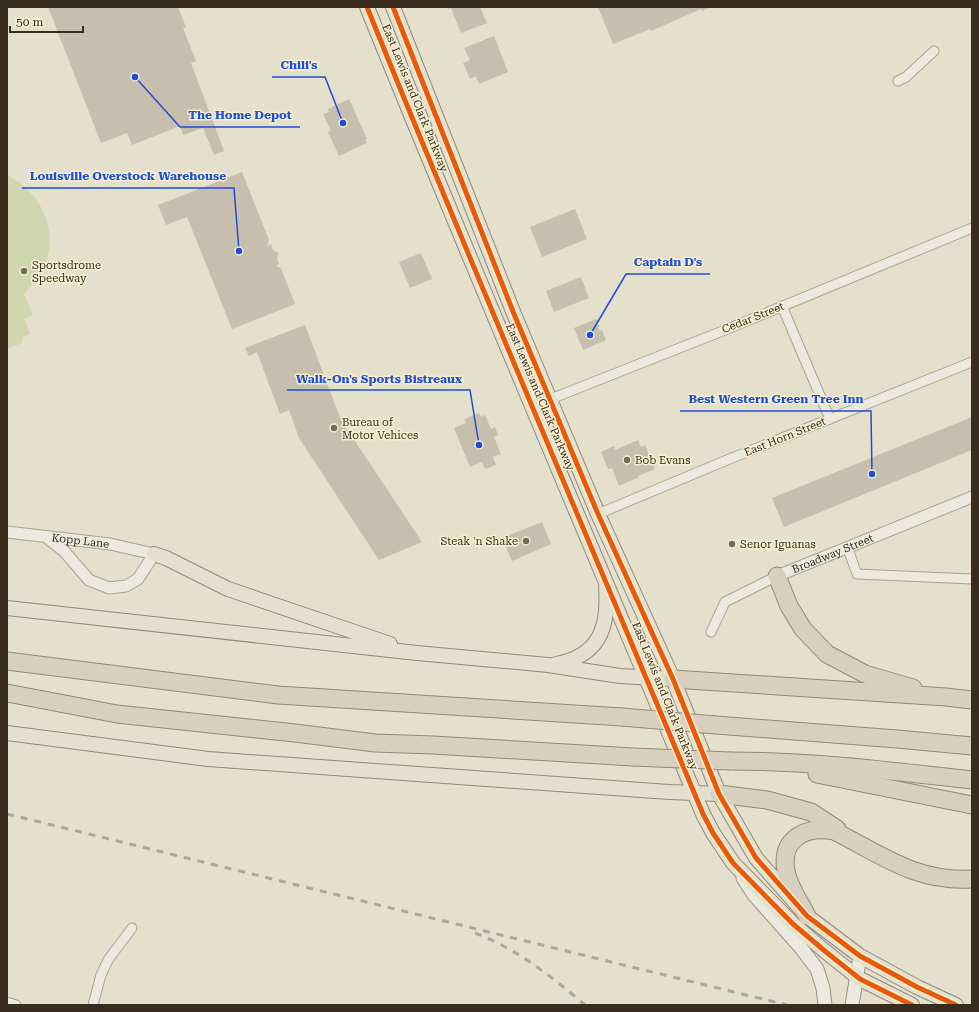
<svg xmlns="http://www.w3.org/2000/svg" width="979" height="1012" viewBox="0 0 979 1012" font-family="'Roboto Serif',serif">
<style>
.green{fill:#d0d6ae}
.building{fill:#c8bead}
.lines{fill:none;stroke-linecap:round;stroke-linejoin:round}
.minor-casing{stroke:#a9a495;stroke-width:11}
.tertiary-casing{stroke:#a9a495;stroke-width:13}
.secondary-casing{stroke:#999485;stroke-width:15}
.primary-casing{stroke:#8f8a7c;stroke-width:16}
.motorway-casing{stroke:#8f8a7c;stroke-width:19}
.minor{stroke:#ece9de;stroke-width:9}
.tertiary{stroke:#ece9de;stroke-width:11}
.secondary{stroke:#ece9de;stroke-width:13}
.primary{stroke:#e3e0cf;stroke-width:14}
.motorway{stroke:#d8d0bd;stroke-width:17}
.rail{stroke:#aba89e;stroke-width:3;stroke-dasharray:7 7;stroke-linecap:butt}
.motorway-bridge-casing{stroke:#8f8a7c;stroke-width:19;stroke-linecap:butt}
.motorway-bridge{stroke:#d8d0bd;stroke-width:17}
.cycleway-casing{stroke:#f6efd2;stroke-width:8}
.cycleway{stroke:#e8590c;stroke-width:5}
.poi-dot{fill:#746c5a;stroke:#f6efd2;stroke-width:1.5}
.labels{text-anchor:middle;dominant-baseline:central;stroke-width:3;stroke-linejoin:round;paint-order:stroke}
.street-label{font-size:11px;fill:#382d1d;stroke:#f6efd2}
.poi-label{font-size:11px;fill:#382d1d;stroke:#f6efd2;text-anchor:start}
.leader{fill:none;stroke:#1d4ed8;stroke-width:1.5}
.callout-dot{fill:#1d4ed8;stroke:#f6efd2;stroke-width:1.5}
.callout-label{font-size:12px;text-anchor:middle;font-weight:bold;fill:#1d4ed8;stroke:#f6efd2;stroke-width:3;stroke-linejoin:round;paint-order:stroke}
</style>
<rect width="100%" height="100%" fill="#e4e0cc"/>
<path class="green" d="M7,175C39,191 58,226 46,262C42,275 33,284 24,294L33,315L24,319L30,334L23,337V339L21,341L22,343L7,349Z"/>
<g class="building">
<path d="M48,7H178L186,27L183,28L196,61L191,63L224,151L214,155L203,128L183,135L180,126L132,145L127,133L101,143Z"/>
<path d="M447,7H480L487,23L461,33L451,8L448,9Z"/>
<path d="M598,7H712L702,11L701,9L651,31L650,29L613,44Z"/>
<path d="M494,36L508,72L479,84L476,76L470,79L463,63L470,60L464,48Z"/>
<path d="M349,99L367,139L365,140L367,143L339,156L328,132L331,131L323,114L329,112L328,109Z"/>
<path d="M242,172L269,240L267,246L271,244L273,250L279,253L277,258L279,264L276,266L281,268L295,304L232,329L187,217L166,225L158,205Z"/>
<path d="M575,209L587,239L542,257L530,227Z"/>
<path d="M421,253L432,279L410,288L399,262Z"/>
<path d="M581,277L589,298L554,312L546,291Z"/>
<path d="M596,319L599,320V322L597,323L600,327H598L600,331L602,330L606,340L583,350L574,328Z"/>
<path d="M305,325L341,420L422,542L379,560L299,438L289,410L280,414L257,352L249,356L245,348Z"/>
<path d="M479,413L481,417L485,415L491,429L495,427L498,435L494,437L501,454L493,457L496,465L485,469L482,462L470,467L454,428L466,423L464,419Z"/>
<path d="M972,417V450L784,527L772,498Z"/>
<path d="M638,440L641,447L645,445L655,469L638,476L639,477L619,486L612,468L608,469L601,452L614,446L615,450Z"/>
<path d="M542,522L551,544L512,561L502,538Z"/>
</g>
<g class="lines">
<defs>
<g id="minor">
<path d="M898,81L906,77L934,51"/>
<path d="M782,306L830,419"/>
<path d="M533,406L725,330L972,228"/>
<path d="M598,514L727,460L972,362"/>
<path d="M848,549L857,574L972,579"/>
<path d="M711,632L725,602L777,576"/>
<path d="M7,1002L16,1005"/>
<path d="M93,1005L101,975L108,960L132,928"/>
</g>
<g id="tertiary">
<path id="s1" d="M7,532L110,544L154,554L138,579L126,586L109,588L89,580L64,551L46,537"/>
<path id="s2" d="M777,576L972,497"/>
</g>
<g id="secondary">
<path d="M743,878L754,895L801,948L817,969L823,988L825,1005"/>
<path d="M852,1005L860,956"/>
</g>
<g id="primary">
<path d="M367,7C476,277 591,545 703,814L713,833L733,863L793,924L826,952L860,979L912,1005"/>
<path d="M393,7L514,314L598,514L673,679L719,794L756,858L807,916L860,956L917,987L956,1005"/>
<path d="M154,554L166,558L228,589L390,644"/>
<path d="M7,608L417,653L548,665L620,676L673,679"/>
<path d="M556,664C599,656 609,628 606,588"/>
<path d="M7,733L208,759L669,792L719,794"/>
</g>
<g id="motorway">
<path d="M777,576L789,606L803,629L827,654L865,674L913,688"/>
<path d="M7,661L278,695L622,717"/>
<path d="M673,679L946,697L972,700"/>
<path d="M7,693L117,714L295,733L375,743L433,745L633,757"/>
<path d="M716,725L897,739L972,746"/>
<path d="M730,761C811,761 892,771 972,780"/>
<path d="M817,774L972,805"/>
<path d="M719,794L767,800L811,812L837,829"/>
<path d="M807,916C800,902 789,887 786,871C780,838 806,826 834,831C882,855 915,882 972,879"/>
</g>
</defs>
<use href="#minor" class="minor-casing"/>
<use href="#tertiary" class="tertiary-casing"/>
<use href="#secondary" class="secondary-casing"/>
<use href="#primary" class="primary-casing"/>
<use href="#motorway" class="motorway-casing"/>
<use href="#minor" class="minor"/>
<use href="#tertiary" class="tertiary"/>
<use href="#secondary" class="secondary"/>
<use href="#primary" class="primary"/>
<use href="#motorway" class="motorway"/>
<g class="rail">
<path d="M7,814L787,1005"/>
<path d="M475,933C517,949 551,976 585,1005"/>
</g>
<defs>
<g id="motorway-bridge">
<path d="M622,717L716,725"/>
<path d="M633,757L730,761"/>
</g>
</defs>
<use href="#motorway-bridge" class="motorway-bridge-casing"/>
<use href="#motorway-bridge" class="motorway-bridge"/>
<defs>
<g id="cycleway">
<path d="M367,7C476,277 591,545 703,814L713,833L733,863L793,924L826,952L860,979L912,1005"/>
<path d="M393,7L514,314L598,514L673,679L719,794L756,858L807,916L860,956L917,987L956,1005"/>
</g>
</defs>
<use href="#cycleway" class="cycleway-casing"/>
<use href="#cycleway" class="cycleway"/>
</g>
<g class="poi-dot">
<circle cx="24" cy="271" r="4"/>
<circle cx="334" cy="428" r="4"/>
<circle cx="627" cy="460" r="4"/>
<circle cx="526" cy="541" r="4"/>
<circle cx="732" cy="544" r="4"/>
</g>
<g class="labels">
<g class="street-label">
<text transform="translate(415 98) rotate(68)">East Lewis and Clark Parkway</text>
<text transform="translate(753 318) rotate(-22)">Cedar Street</text>
<text transform="translate(540 397) rotate(67)">East Lewis and Clark Parkway</text>
<text transform="translate(785 437) rotate(-22)">East Horn Street</text>
<text stroke="none"><textPath href="#s1" startOffset="74">Kopp Lane</textPath></text>
<text stroke="none"><textPath href="#s2" startOffset="60">Broadway Street</textPath></text>
<text transform="translate(665 696) rotate(68)">East Lewis and Clark Parkway</text>
</g>
<g class="poi-label">
<text x="32" y="265">Sportsdrome<tspan x="32" dy="13">Speedway</tspan></text>
<text x="342" y="422">Bureau of<tspan x="342" dy="13">Motor Vehices</tspan></text>
<text x="635" y="460">Bob Evans</text>
<text x="518" y="541" text-anchor="end">Steak 'n Shake</text>
<text x="740" y="544">Senor Iguanas</text>
</g>
</g>
<path class="leader" d="M343 123L325 77H272M135 77L180 127H300M239 251L234 188H22M590 335L626 274H710M479 445L470 390H287M872 474L871 411H680"/>
<g class="callout-dot">
<circle cx="343" cy="123" r="4"/>
<circle cx="135" cy="77" r="4"/>
<circle cx="239" cy="251" r="4"/>
<circle cx="590" cy="335" r="4"/>
<circle cx="479" cy="445" r="4"/>
<circle cx="872" cy="474" r="4"/>
</g>
<g class="callout-label">
<text x="299" y="69">Chili's</text>
<text x="240" y="119">The Home Depot</text>
<text x="128" y="180">Louisville Overstock Warehouse</text>
<text x="668" y="266">Captain D's</text>
<text x="379" y="383">Walk-On's Sports Bistreaux</text>
<text x="776" y="403">Best Western Green Tree Inn</text>
</g>
<rect width="979" height="1012" fill="none" stroke="#382d1d" stroke-width="16"/>
<path d="M10 26v6h73v-6" fill="none" stroke="#382d1d" stroke-width="2"/>
<text x="16" y="26" font-size="12" fill="#382d1d" stroke="#f6efd2" stroke-width="3" paint-order="stroke">50 m</text>
</svg>
